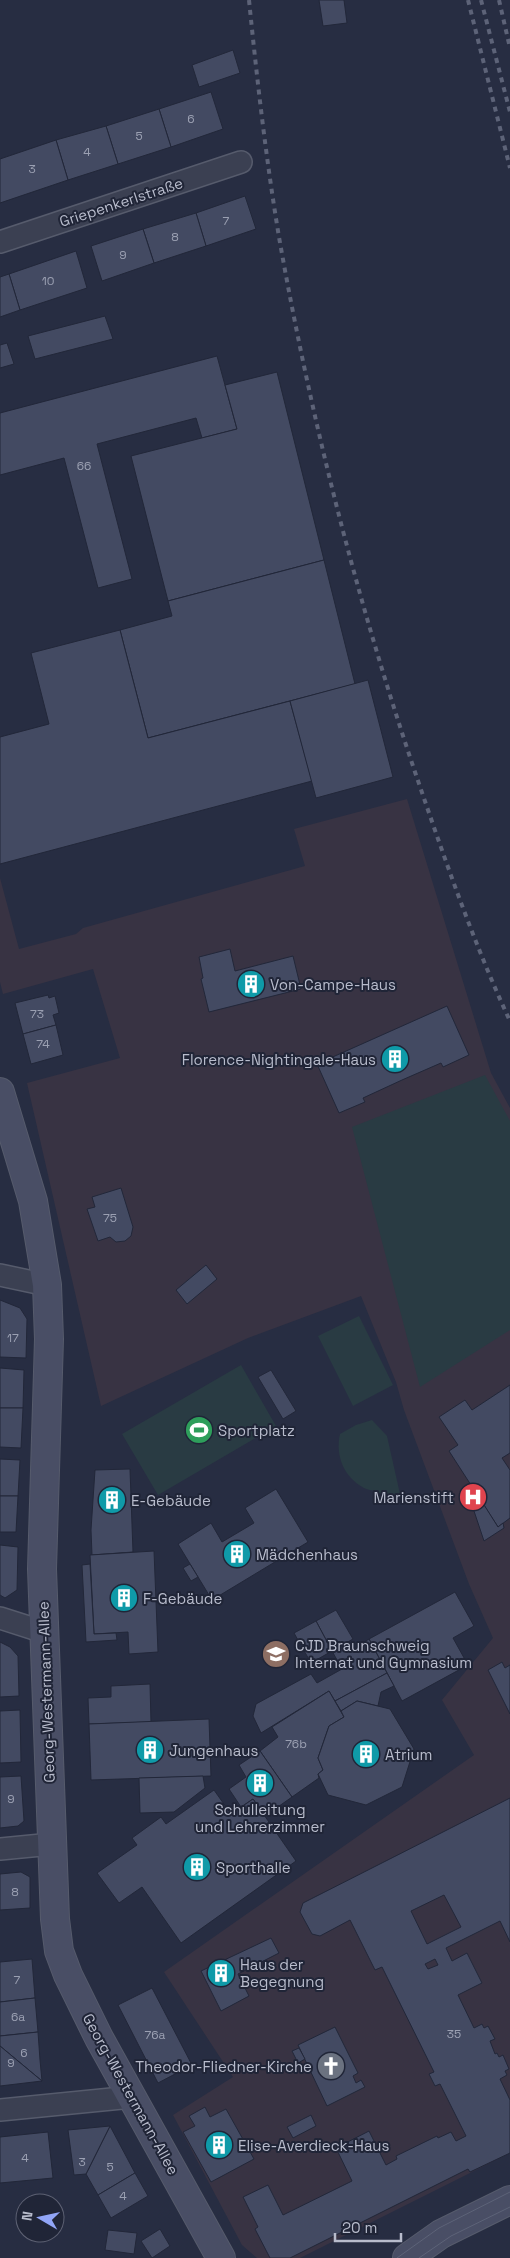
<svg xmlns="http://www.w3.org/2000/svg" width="510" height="2258" viewBox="0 0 510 2258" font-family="'Space Grotesk',sans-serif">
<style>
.medical{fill:#383343}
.green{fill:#293b43}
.building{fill:#434a62;stroke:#222739;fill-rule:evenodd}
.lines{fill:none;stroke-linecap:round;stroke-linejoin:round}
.street-casing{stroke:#565b6c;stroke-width:24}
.secondary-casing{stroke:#565b6c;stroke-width:30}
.street{stroke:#3b4052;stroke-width:21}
.secondary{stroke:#494e65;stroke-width:28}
.tram{stroke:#5d6378;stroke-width:1}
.rail{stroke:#5d6378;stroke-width:4;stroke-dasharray:5 5;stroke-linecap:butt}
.labels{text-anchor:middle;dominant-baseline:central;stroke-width:4;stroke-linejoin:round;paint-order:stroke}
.number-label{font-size:12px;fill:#9ba0b2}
.street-label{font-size:15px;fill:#b8bccc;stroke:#202537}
.poi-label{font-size:15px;fill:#b8bccc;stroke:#202537;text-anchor:start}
</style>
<rect width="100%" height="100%" fill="#272d42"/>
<path class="medical" d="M407,799L491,1073L510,1108V2153L300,2258H257L242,2245L173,2115L233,2077L164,1972L474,1755L442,1700L493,1638L469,1584L404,1410L396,1382L361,1296L248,1338L101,1406L27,1083L120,1058L93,969L3,994L0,982V878L19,949L76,934L83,928L305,866L294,829Z"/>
<g class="green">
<path d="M485,1075L510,1121V1330L420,1387L352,1127Z"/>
<path d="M359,1316L393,1385L353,1406L318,1336Z"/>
<path d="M241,1365L276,1426L158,1495L122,1434Z"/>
<path d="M372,1420L387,1436L400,1494L393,1502C386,1499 382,1494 376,1491C372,1490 368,1490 364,1488C344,1477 335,1456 340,1434L356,1425Z"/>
</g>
<g class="building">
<path d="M319,0H344L347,23L323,26Z"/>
<path d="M233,50L240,73L199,87L192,65Z"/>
<path d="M211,92L223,129L171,147L159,109Z"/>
<path d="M159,109L171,147L118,164L106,126Z"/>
<path d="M106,126L118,164L68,180L56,140Z"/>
<path d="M56,140L68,180L0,203V159Z"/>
<path d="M245,196L256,229L206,246L196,213Z"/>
<path d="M196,213L206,246L154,263L143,229Z"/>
<path d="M143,229L154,263L102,281L91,246Z"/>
<path d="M76,251L87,288L20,310L9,274Z"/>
<path d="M9,274L20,310L0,317V277Z"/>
<path d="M105,316L113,339L35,359L28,336Z"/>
<path d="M7,343L14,364L0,368V345Z"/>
<path d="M217,356L237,429L202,438L196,418L97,444L132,579L98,588L64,458L0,475V413Z"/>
<path d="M277,372L324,560L168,601L131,456L237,429L225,385Z"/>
<path d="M324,560L355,684L148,738L120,630L172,616L168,601Z"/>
<path d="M120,630L148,738L290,701L312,781L0,864V737L49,724L31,653Z"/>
<path d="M368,680L393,777L316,798L290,701Z"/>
<path d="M230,949L235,971L293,956L301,989L209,1012L201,979L203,978L199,957Z"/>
<path d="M48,995L49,998L55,996L59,1013L53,1015L56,1025L23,1034L15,1003Z"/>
<path d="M447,1006L469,1055L443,1067L441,1063L402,1080L363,1098L365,1102L339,1113L317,1064Z"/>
<path d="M56,1025L63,1055L31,1064L23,1034Z"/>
<path d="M121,1188L133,1227L131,1236L125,1241L116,1242L110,1237L98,1241L87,1209L95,1207L92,1197Z"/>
<path d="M206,1265L217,1279L187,1304L176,1290Z"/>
<path d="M0,1300L20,1308L27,1319L26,1358L0,1357Z"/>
<path d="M0,1368L24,1370L23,1408H0Z"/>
<path d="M271,1370L296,1411L283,1419L258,1377Z"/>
<path d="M510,1385V1453L502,1458L510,1470V1518L498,1527L449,1451L458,1445L439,1417L465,1400L472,1410Z"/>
<path d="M0,1408H23L21,1448L0,1447Z"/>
<path d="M0,1459L20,1460L18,1496H0Z"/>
<path d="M130,1469L133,1552L92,1555L91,1530L95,1470Z"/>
<path d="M276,1489L308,1542L212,1600L178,1544L211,1523L222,1542L254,1523L245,1508Z"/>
<path d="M474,1489L498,1527L503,1523L504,1528L484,1541L468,1493Z"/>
<path d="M0,1496H18L16,1532H0Z"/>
<path d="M0,1545L18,1547L17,1590L5,1598L0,1595Z"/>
<path d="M154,1551L158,1652L129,1654L128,1632L94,1634L90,1555Z"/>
<path d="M90,1564L94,1634L116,1633L117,1640L86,1642L82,1565Z"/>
<path d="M190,1564L198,1577L191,1581L183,1568Z"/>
<path d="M455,1592L474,1626L453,1638L468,1665L402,1701L369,1639Z"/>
<path d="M336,1610L353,1639L332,1651L316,1621Z"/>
<path d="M316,1621L332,1651L311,1663L294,1633Z"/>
<path d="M369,1639L387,1673L335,1701L329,1691L261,1733L253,1716L256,1704L311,1674L317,1683L342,1669L332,1651L345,1644L350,1651Z"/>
<path d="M0,1642L10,1647L18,1656L19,1696L0,1697Z"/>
<path d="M502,1662L505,1668L510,1665V1714L488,1670Z"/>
<path d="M387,1673L394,1686L381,1692L378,1706L357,1701L341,1711L335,1701Z"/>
<path d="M150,1684L151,1722L89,1724L88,1698L111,1697V1686Z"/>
<path d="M329,1691L344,1717L329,1726L318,1758L323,1770L318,1774L319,1778L292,1797L260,1751L278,1737L272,1727Z"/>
<path d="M357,1701L390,1709L414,1749L402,1787L366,1805L328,1795L318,1774L323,1770L318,1758L329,1726L344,1717L341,1711Z"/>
<path d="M20,1710L21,1762L0,1763V1711Z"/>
<path d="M209,1719L211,1776L91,1780L89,1724Z"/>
<path d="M260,1751L292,1797L265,1816L253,1799L241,1807L229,1789L246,1777L239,1765Z"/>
<path d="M21,1776L24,1821L18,1826L0,1828V1777Z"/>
<path d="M203,1776L205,1788L174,1812L140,1813L139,1778Z"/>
<path d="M214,1790L231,1814L253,1799L296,1861L181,1943L142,1887L119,1903L97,1873L137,1845L132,1838L161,1817L166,1824Z"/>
<path d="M510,1798V1942L500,1921L446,1948L452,1961L467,1953L482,1983L458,1995L474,2028L482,2024L484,2028L488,2026L495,2039L490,2041L495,2054L497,2053L499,2057L503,2055L509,2069L505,2071L507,2075L500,2079L510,2100V2153L470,2172L468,2169L290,2258H270L255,2229L258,2227L243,2197L268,2185L283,2215L352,2181L336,2148L369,2131L386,2165L397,2159L396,2156L437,2136L438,2138L451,2132L456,2141L466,2136L440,2084L435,2086L429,2074L434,2072L382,1967L375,1970L350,1920L320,1936L312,1934L300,1912L303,1903ZM444,1895L461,1927L427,1944L411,1911ZM435,1959L438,1965L428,1969L425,1964Z"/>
<path d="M21,1872L30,1877V1908L0,1910V1874Z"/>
<path d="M271,1938L279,1953L238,1974L249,1996L221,2011L201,1971Z"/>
<path d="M32,1959L35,1998L0,2002V1962Z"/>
<path d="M152,1988L192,2065L158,2083L118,2005Z"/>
<path d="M35,1998L38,2032L0,2036V2002Z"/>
<path d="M335,2027L358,2073L353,2076L356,2083L361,2080L365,2087L327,2106L298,2045Z"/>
<path d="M38,2032L40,2060L42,2081L0,2046V2036Z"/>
<path d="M0,2046L42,2081L0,2086Z"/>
<path d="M299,2048L305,2059L298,2063L292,2051Z"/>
<path d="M205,2107L210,2117L226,2109L254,2159L211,2182L183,2132L195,2126L189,2116Z"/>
<path d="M311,2115L316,2126L293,2138L287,2127Z"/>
<path d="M110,2126L135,2173L98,2195L86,2174Z"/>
<path d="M110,2126L86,2174L74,2175L68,2130Z"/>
<path d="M48,2132L53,2178L0,2183V2137Z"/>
<path d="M135,2173L148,2196L111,2218L98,2195Z"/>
<path d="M160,2229L170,2246L152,2258L141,2241Z"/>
<path d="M108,2230L137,2233L134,2254L105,2250Z"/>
</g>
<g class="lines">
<defs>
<g id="street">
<path d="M0,242L241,162"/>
<path d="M0,1275L47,1285"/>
<path d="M0,1618L44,1632"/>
<path d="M0,1849L52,1844"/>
<path d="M0,2110L132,2097"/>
</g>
<g id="secondary">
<path d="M0,1092L33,1201L47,1285L49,1339L42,1569L55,1919L59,1951L68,1975L99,2038L221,2258"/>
<path d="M407,2258L441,2234L510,2200"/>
</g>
</defs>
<use href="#street" class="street-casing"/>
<use href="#secondary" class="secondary-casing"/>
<use href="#street" class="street"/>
<use href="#secondary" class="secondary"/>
<g class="tram">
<path d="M397,2258L439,2228L510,2192"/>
<path d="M419,2258L451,2236L510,2207"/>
</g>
<g class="rail">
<path d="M249,0C257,79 266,159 279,237C311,419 356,597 415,772C443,854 473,942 510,1021"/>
<path d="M468,0L510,168"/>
<path d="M481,0L510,112"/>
<path d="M499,0L510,48"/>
</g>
</g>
<defs>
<symbol id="building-disc" viewBox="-11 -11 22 22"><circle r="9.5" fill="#0f9aa8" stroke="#202537"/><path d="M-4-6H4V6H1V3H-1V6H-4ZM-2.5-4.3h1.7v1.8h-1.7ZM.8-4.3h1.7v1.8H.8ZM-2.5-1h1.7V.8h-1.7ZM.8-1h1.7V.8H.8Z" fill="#fff"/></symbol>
<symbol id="stadium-disc" viewBox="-11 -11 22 22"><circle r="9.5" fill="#2e9e5b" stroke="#202537"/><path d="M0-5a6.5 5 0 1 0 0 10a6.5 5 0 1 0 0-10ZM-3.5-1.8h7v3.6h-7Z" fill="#fff"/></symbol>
<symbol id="hospital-disc" viewBox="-11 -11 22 22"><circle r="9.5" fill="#e0444e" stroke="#202537"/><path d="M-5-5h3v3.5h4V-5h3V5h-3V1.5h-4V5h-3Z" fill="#fff"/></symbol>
<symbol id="school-disc" viewBox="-11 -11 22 22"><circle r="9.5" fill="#8d6e63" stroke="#202537"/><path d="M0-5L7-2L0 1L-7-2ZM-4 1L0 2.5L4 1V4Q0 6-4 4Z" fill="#fff"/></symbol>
<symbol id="church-disc" viewBox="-11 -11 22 22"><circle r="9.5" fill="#6b7280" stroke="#202537"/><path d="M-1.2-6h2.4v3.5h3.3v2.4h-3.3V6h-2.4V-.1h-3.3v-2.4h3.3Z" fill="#fff"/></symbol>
</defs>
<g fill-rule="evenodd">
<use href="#building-disc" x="235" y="968" width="32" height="32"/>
<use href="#building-disc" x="379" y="1043" width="32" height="32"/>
<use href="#stadium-disc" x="183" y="1414" width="32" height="32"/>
<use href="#hospital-disc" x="457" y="1481" width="32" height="32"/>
<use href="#building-disc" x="96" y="1484" width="32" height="32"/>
<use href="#building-disc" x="221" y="1538" width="32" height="32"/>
<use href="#building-disc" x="108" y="1582" width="32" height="32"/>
<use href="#school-disc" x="260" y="1638" width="32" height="32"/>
<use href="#building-disc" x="134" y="1734" width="32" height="32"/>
<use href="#building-disc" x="350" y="1738" width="32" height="32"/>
<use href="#building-disc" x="244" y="1767" width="32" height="32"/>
<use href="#building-disc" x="181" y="1851" width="32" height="32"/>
<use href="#building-disc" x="205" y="1957" width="32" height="32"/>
<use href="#church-disc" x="315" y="2050" width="32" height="32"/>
<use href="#building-disc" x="203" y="2129" width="32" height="32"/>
</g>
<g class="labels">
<g class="number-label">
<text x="191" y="119">6</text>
<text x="139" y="136">5</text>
<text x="87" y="152">4</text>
<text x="32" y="169">3</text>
<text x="226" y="221">7</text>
<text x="175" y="237">8</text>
<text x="123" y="255">9</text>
<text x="48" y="281">10</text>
<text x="84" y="466">66</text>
<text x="37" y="1014">73</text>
<text x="43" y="1044">74</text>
<text x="110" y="1218">75</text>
<text x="13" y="1338">17</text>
<text x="296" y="1744">76b</text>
<text x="11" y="1799">9</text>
<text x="15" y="1892">8</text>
<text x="17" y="1980">7</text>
<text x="18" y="2017">6a</text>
<text x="454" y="2034">35</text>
<text x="155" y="2035">76a</text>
<text x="24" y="2053">6</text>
<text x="11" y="2063">9</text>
<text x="25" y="2158">4</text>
<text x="82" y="2162">3</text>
<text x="110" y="2167">5</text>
<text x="123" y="2196">4</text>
</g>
<g class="street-label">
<text transform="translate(121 202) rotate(-18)">Griepenkerlstraße</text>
<text transform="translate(46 1692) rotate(-92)">Georg-Westermann-Allee</text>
<text transform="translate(131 2094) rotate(61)">Georg-Westermann-Allee</text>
</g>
<g class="poi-label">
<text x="270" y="984">Von-Campe-Haus</text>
<text x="376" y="1059" text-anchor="end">Florence-Nightingale-Haus</text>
<text x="218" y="1430">Sportplatz</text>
<text x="454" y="1497" text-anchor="end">Marienstift</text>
<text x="131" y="1500">E-Gebäude</text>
<text x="256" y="1554">Mädchenhaus</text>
<text x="143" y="1598">F-Gebäude</text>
<text x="295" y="1645">CJD Braunschweig<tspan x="295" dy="17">Internat und Gymnasium</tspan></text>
<text x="169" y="1750">Jungenhaus</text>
<text x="385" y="1754">Atrium</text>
<text x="260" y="1809" text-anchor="middle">Schulleitung<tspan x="260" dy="17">und Lehrerzimmer</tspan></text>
<text x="216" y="1867">Sporthalle</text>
<text x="240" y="1964">Haus der<tspan x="240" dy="17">Begegnung</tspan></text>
<text x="312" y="2066" text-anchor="end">Theodor-Fliedner-Kirche</text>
<text x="238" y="2145">Elise-Averdieck-Haus</text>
</g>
</g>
<g transform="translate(40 2218) rotate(279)"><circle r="24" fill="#202537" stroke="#5d6173"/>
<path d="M0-4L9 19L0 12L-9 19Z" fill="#91a5f7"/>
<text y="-8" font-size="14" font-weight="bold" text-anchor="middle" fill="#b8bccc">N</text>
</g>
<path d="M335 2233v8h66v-8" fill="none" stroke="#b8bccc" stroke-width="2.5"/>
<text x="342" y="2233" font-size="15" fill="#b8bccc" stroke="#202537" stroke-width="4" paint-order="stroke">20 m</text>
</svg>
